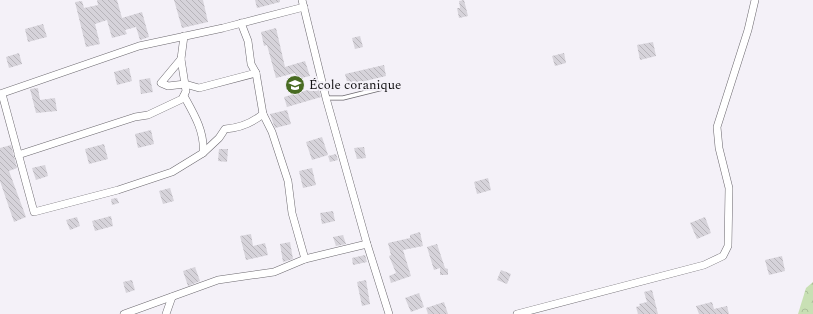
<svg xmlns="http://www.w3.org/2000/svg" width="813" height="314" viewBox="0 0 813 314" font-family="Spectral,serif">
<style>
.forest{fill:url(#forest-crowns)}
.building{fill:url(#building-back-hatch)}
.lines{fill:none;stroke-linecap:round;stroke-linejoin:round}
.lane-casing{stroke:#6c696f;stroke-width:5}
.street-casing{stroke:#6c696f;stroke-width:8}
.lane{stroke:#fff;stroke-width:3.5}
.street{stroke:#fff;stroke-width:7}
.labels{text-anchor:middle;dominant-baseline:central;stroke-width:4;stroke-linejoin:round;paint-order:stroke}
.poi-label{font-size:13px;fill:#111012;stroke:#f4f1f8;text-anchor:start}
</style>
<defs>
<pattern id="forest-crowns" width="20" height="18" patternUnits="userSpaceOnUse"><rect width="20" height="18" fill="#c8e0b4"/><path d="M2 6a3 3 0 1 1 6 0M12 15a3 3 0 1 1 6 0" fill="none" stroke="#abbf9a"/></pattern>
<pattern id="building-back-hatch" width="6" height="6" patternUnits="userSpaceOnUse"><rect width="6" height="6" fill="#d6d3da"/><path d="M-1 5l2 2M0 0l6 6M5-1l2 2" fill="none" stroke="#b7b4ba"/></pattern>
</defs>
<rect width="100%" height="100%" fill="#f4f1f8"/>
<path class="forest" d="M813,282V314H798L806,288Z"/>
<g class="building">
<path d="M97,0H117L122,18L142,12L149,37L140,40L136,27L125,30L127,34L112,38L107,20L95,24L100,44L86,47L75,2L82,1L84,8L98,5Z"/>
<path d="M174,0H203L208,22L182,28Z"/>
<path d="M255,0H280V2L257,8Z"/>
<path d="M464,0L468,16L459,18L457,8H460L459,1Z"/>
<path d="M43,24L47,37L28,42L25,29Z"/>
<path d="M276,28L285,67L305,61L310,76L297,79L295,73L276,78L267,45L264,46L261,32Z"/>
<path d="M360,36L363,47L355,49L352,38Z"/>
<path d="M653,42L656,56L640,60L637,45Z"/>
<path d="M19,53L22,64L9,68L6,57Z"/>
<path d="M564,53L566,63L555,66L552,56Z"/>
<path d="M384,65L386,76L357,83L358,87L349,89L345,74Z"/>
<path d="M129,68L132,81L117,85L114,72Z"/>
<path d="M150,78L153,92L141,94L139,80Z"/>
<path d="M318,87L321,97L287,107L284,97Z"/>
<path d="M38,88L40,100L55,98L57,111L36,113L30,89Z"/>
<path d="M287,110L291,124L275,128L270,114Z"/>
<path d="M151,130L154,144L138,148L135,134Z"/>
<path d="M322,137L328,155L312,160L306,142Z"/>
<path d="M104,144L108,159L89,164L85,149Z"/>
<path d="M11,145L17,168L9,171L26,217L14,222L0,181V148Z"/>
<path d="M364,147L366,158L357,159L354,148Z"/>
<path d="M219,149H228L227,162L218,161Z"/>
<path d="M336,154L338,160L330,162L328,156Z"/>
<path d="M45,165L48,176L36,180L32,168Z"/>
<path d="M312,168L316,185L303,188L299,171Z"/>
<path d="M488,178L491,190L477,194L474,182Z"/>
<path d="M170,188L174,201L163,204L159,191Z"/>
<path d="M117,198L119,203L112,205L111,199Z"/>
<path d="M333,211L335,221L322,224L320,213Z"/>
<path d="M111,216L113,226L95,231L92,221Z"/>
<path d="M77,217L80,226L70,230L66,220Z"/>
<path d="M705,217L711,233L697,239L690,223Z"/>
<path d="M420,232L423,246L403,250L411,276L391,283L389,276L396,273L389,256L391,255L388,243L410,238V235Z"/>
<path d="M251,234L253,246L265,243L268,255L246,260L240,236Z"/>
<path d="M343,235L346,244L336,246L333,237Z"/>
<path d="M290,242L293,259L283,262L280,244Z"/>
<path d="M437,244L445,268L448,269V275H440V268L434,270L427,247Z"/>
<path d="M365,255L367,262L353,265L352,258Z"/>
<path d="M782,256L785,271L769,275L765,260Z"/>
<path d="M195,267L200,281L188,286L183,271Z"/>
<path d="M501,270L511,274L507,284L497,280Z"/>
<path d="M132,280L135,290L126,293L123,282Z"/>
<path d="M366,280L370,304L362,306L357,282Z"/>
<path d="M652,290L658,314H638L636,307L640,306L639,304L647,302L644,292Z"/>
<path d="M419,293L424,307L411,312L405,298Z"/>
<path d="M444,302L448,314H428L426,308Z"/>
<path d="M712,302L714,309L727,306L729,314H699L696,306Z"/>
</g>
<g class="lines">
<defs>
<path id="lane" d="M326,98H343L391,86"/>
<g id="street">
<path d="M302,0L326,98L367,244L389,314"/>
<path d="M184,36L181,59L161,83L168,86L185,84L199,88L256,73L251,64L248,41L241,23"/>
<path d="M256,73L263,114L272,132L288,181L292,213L305,259L367,244"/>
<path d="M0,94L139,46L223,28L304,7"/>
<path d="M2,94L34,212L118,190L172,172L203,153C205,132 194,114 184,96"/>
<path d="M203,153L219,138L225,129C240,128 252,123 263,114"/>
<path d="M18,155L135,117L148,115L182,99L186,91L181,59"/>
<path d="M124,314L218,280L274,272L305,259"/>
<path d="M166,314L172,297"/>
<path d="M517,314L704,265L723,256L728,246L729,188L719,148L717,127L748,30L755,0"/>
</g>
</defs>
<use href="#lane" class="lane-casing"/>
<use href="#street" class="street-casing"/>
<use href="#lane" class="lane"/>
<use href="#street" class="street"/>
</g>
<defs>
<symbol id="school-disc" viewBox="-11 -11 22 22"><circle r="9.5" fill="#486b22" stroke="#f4f1f8"/><path d="M0-5L7-2L0 1L-7-2ZM-4 1L0 2.5L4 1V4Q0 6-4 4Z" fill="#fff"/></symbol>
</defs>
<g fill-rule="evenodd">
<use href="#school-disc" x="284" y="74" width="22" height="22"/>
</g>
<g class="labels">
<g class="poi-label">
<text x="309" y="85">École coranique</text>
</g>
</g>
</svg>
